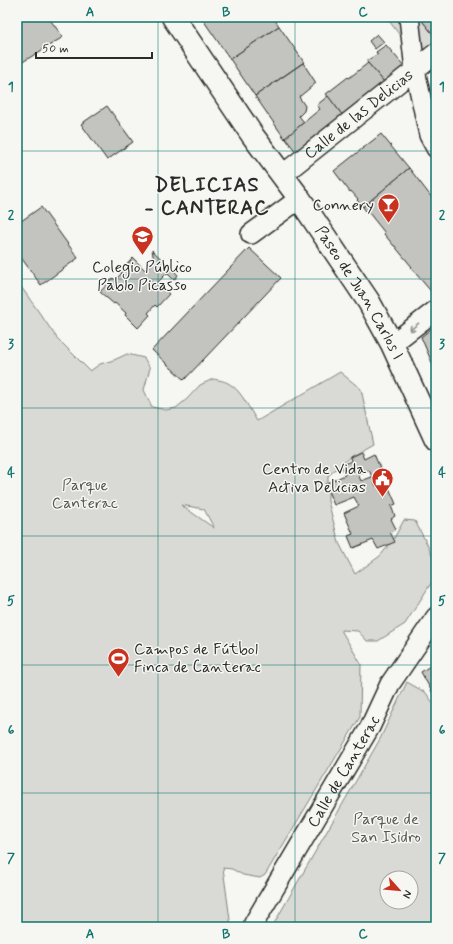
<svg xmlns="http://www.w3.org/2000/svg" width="453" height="944" viewBox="0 0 453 944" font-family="Mynerve,sans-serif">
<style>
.green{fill:#d9d9d5;stroke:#828280;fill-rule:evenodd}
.building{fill:#c3c3c0;stroke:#2b2b2b;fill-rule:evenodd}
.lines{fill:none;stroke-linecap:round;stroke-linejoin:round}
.minor-casing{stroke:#2b2b2b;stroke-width:22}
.major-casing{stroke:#2b2b2b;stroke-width:25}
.minor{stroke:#f6f6f2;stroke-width:19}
.major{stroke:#f6f6f2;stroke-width:22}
.oneway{stroke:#90908e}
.grid{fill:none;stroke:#0f766e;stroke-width:1;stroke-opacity:0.55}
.labels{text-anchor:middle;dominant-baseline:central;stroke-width:3;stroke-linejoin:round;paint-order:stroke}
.street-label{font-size:16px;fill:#2b2b2b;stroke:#f6f6f2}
.poi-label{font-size:16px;fill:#2b2b2b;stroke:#f6f6f2;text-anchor:end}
.park-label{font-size:16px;fill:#565656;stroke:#f6f6f2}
.district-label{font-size:20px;font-weight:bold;letter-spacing:1px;fill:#2b2b2b;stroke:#f6f6f2}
.neatline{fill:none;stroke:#0f766e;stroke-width:1.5}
.grid-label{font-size:13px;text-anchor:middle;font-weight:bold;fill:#0f766e}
</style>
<rect width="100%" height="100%" fill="#f6f6f2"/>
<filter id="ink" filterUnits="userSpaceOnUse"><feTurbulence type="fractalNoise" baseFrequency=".025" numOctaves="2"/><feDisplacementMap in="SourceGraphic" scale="8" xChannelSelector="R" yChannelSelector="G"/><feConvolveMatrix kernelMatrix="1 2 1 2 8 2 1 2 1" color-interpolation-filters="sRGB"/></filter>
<g filter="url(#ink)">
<g class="green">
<path d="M386,17H419L436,38V43L418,59Z"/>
<path d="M17,281L57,338L90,371L100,364L114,360L127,354L144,358L150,368L144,390L152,407L166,410L176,408L187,399L200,385L213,379C219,380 226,381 231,385C242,392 250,410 257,421L340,372L361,389L373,444L350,457L328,476V501L339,543L355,574L380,556L393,540L404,520L415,521L427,544L436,565L433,580L423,596L405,624L378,641H367L358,631L341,630L361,664L360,717L265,875L260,878L243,875L232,869L223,868L231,927H17ZM181,505L204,509L214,528Z"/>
<path d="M407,682L426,693L436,707V927H272L380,739ZM387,878H411V902H387Z"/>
</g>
<g class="building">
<path d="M17,17H48L63,37L21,63L17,57Z"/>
<path d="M201,17H273L279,26L230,59Z"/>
<path d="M419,17H436V38Z"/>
<path d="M279,26L304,62L255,96L230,59Z"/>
<path d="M377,34L384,42L375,49L369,41Z"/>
<path d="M386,45L405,67L385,83L366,61L378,54L376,52Z"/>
<path d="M303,63L316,83L299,97L305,106L304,111L299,116L304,122L285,139L255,96Z"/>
<path d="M368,63L385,83L343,116L326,94L348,77L349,78Z"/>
<path d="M328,96L343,116L297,153L285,138L320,109L317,105Z"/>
<path d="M107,106L133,142L107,160L81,124Z"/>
<path d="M381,134L409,168L363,207L357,200L358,199L351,191L350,192L334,171Z"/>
<path d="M409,168L436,203V295L435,296L411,268L412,267L397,249L395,246H394L384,234L385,233L369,213L368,214L363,207Z"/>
<path d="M41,207L78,258L41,285L17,252V224Z"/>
<path d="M249,248L281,278L184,380L152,350Z"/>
<path d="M152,250L178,275L174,280L167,273L157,283L169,294L157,307L155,305L148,313L150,315L138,328L125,315L126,313L115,303L114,304L100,292L113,278L115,280L122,273L120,272L133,258L145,270L154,261Z"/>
<path d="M436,325V372L421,337Z"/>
<path d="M361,452L364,459L374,454L383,475L373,479L376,486L386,481L396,504L391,506L395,516L391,519L396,529L390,532L395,542L378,549L373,540L353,548L348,536L353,534L344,513L359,506L354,497L334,505L325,484L345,475L342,465L351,461L350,457ZM369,470L372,477L361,481L358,474Z"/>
<path d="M436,662V699L421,672Z"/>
</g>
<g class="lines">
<defs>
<g id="minor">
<path d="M409,17L415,70L429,135L436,148"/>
<path id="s1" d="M282,175L436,53"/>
<path d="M251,234L299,199"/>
<path d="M392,344L436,310"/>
<path id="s2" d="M254,927V923L370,727L390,684L436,617"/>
</g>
<g id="major">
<path id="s3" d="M173,17L253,136L297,195L369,302L392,344L436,440"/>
</g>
</defs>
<use href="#minor" class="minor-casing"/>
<use href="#major" class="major-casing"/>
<use href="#minor" class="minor"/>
<use href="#major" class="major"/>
</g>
<defs><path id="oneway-shaft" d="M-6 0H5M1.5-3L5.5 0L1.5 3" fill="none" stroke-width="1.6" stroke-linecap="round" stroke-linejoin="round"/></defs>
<use class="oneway" href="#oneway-shaft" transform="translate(414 327) rotate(141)"/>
</g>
<path class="grid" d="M158,17V927M295,17V927M17,151H436M17,279H436M17,408H436M17,536H436M17,665H436M17,793H436"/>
<defs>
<symbol id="bar-pin" viewBox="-11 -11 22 30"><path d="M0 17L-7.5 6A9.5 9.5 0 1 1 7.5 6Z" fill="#c8321e" stroke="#f6f6f2"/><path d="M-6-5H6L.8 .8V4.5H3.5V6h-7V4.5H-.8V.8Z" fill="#fff"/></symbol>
<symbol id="school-pin" viewBox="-11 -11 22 30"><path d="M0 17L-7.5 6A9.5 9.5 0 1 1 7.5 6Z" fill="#c8321e" stroke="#f6f6f2"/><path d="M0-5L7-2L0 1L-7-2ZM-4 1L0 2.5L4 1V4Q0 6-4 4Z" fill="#fff"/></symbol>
<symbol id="civic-pin" viewBox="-11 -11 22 30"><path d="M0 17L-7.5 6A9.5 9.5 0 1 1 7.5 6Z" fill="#c8321e" stroke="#f6f6f2"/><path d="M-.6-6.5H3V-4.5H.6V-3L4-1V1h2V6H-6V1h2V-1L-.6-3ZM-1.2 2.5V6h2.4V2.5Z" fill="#fff"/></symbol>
<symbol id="stadium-pin" viewBox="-11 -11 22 30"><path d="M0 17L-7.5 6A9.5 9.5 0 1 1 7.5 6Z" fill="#c8321e" stroke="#f6f6f2"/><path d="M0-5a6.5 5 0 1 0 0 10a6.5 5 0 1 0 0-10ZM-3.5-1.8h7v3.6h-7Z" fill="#fff"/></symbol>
</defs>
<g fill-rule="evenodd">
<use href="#bar-pin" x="376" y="192" width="25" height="34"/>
<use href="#school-pin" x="130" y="224" width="25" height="34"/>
<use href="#civic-pin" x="370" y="466" width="25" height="34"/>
<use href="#stadium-pin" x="106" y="646" width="25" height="34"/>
</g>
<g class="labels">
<g class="street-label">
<text stroke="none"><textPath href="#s1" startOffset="98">Calle de las Delicias</textPath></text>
<text stroke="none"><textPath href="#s3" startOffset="333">Paseo de Juan Carlos I</textPath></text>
<text stroke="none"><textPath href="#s2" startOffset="180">Calle de Canterac</textPath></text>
</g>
<g class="poi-label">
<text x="374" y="205">Connery</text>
<text x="142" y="267" text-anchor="middle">Colegio Público<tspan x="142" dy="18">Pablo Picasso</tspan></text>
<text x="366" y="469">Centro de Vida<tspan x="366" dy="18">Activa Delicias</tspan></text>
<text x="134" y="649" text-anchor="start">Campos de Fútbol<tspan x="134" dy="18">Finca de Canterac</tspan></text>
</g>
<g class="park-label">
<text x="85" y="485">Parque<tspan x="85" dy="18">Canterac</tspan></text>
<text x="386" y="819">Parque de<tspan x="386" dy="18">San Isidro</tspan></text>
</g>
<g class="district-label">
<text x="207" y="185">DELICIAS<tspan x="207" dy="23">- CANTERAC</tspan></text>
</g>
</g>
<rect width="453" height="944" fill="none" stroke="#f6f6f2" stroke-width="44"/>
<g transform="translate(399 890) rotate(117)"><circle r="19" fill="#f6f6f2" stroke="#a5a5a2"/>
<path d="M0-3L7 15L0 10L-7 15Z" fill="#c8321e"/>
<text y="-6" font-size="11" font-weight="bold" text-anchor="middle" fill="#2b2b2b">N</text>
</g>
<path d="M36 52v6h116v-6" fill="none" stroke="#2b2b2b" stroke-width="2"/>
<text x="42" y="52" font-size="12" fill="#2b2b2b" stroke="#f6f6f2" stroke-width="3" paint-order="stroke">50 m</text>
<rect x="22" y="22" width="409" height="900" class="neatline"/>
<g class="grid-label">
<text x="90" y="16">A</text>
<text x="226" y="16">B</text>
<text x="363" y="16">C</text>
<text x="11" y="91">1</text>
<text x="442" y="91">1</text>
<text x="11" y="219">2</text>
<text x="442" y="219">2</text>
<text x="11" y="348">3</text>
<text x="442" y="348">3</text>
<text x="11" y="477">4</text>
<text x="442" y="477">4</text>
<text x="11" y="605">5</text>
<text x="442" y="605">5</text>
<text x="11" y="734">6</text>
<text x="442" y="734">6</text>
<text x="11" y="862">7</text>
<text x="442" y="862">7</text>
<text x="90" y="938">A</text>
<text x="226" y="938">B</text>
<text x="363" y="938">C</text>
</g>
</svg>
